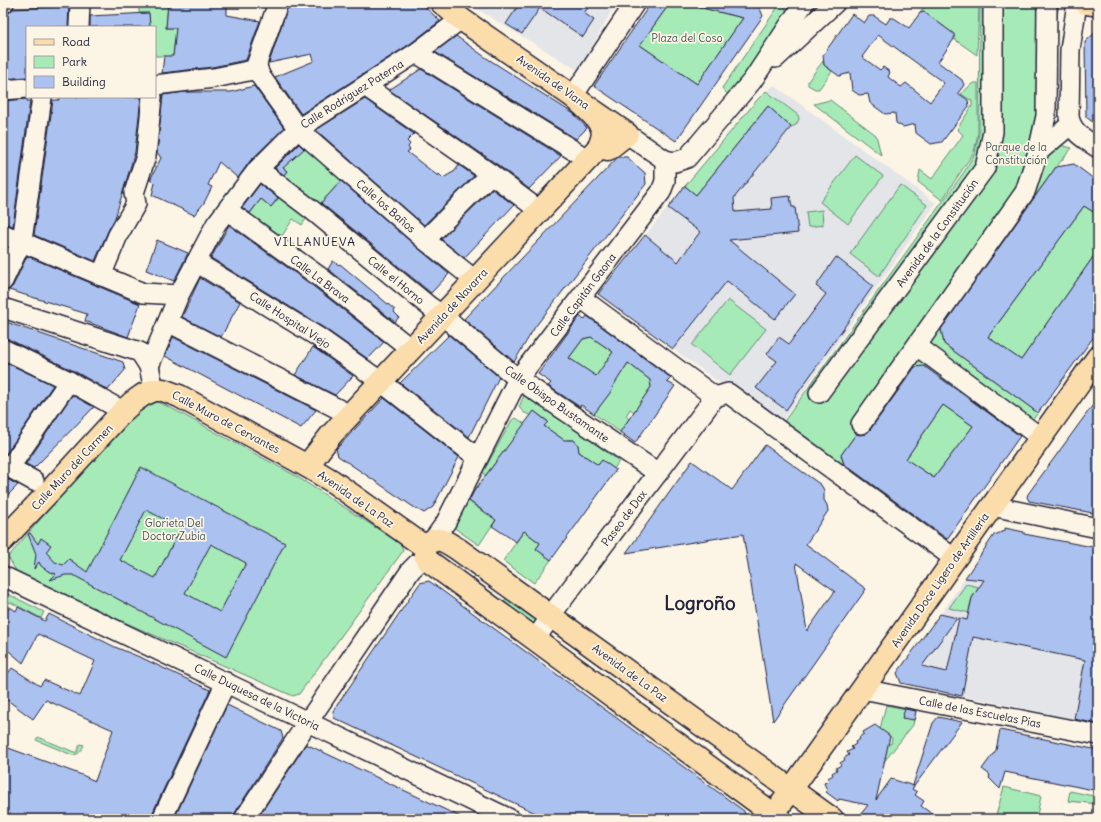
<svg xmlns="http://www.w3.org/2000/svg" width="1101" height="822" viewBox="0 0 1101 822" font-family="Delius,sans-serif">
<style>
.built{fill:#e4e5e8}
.green{fill:#a6ebb7;stroke:#648679}
.building{fill:#abc1f0;stroke:#22223b;fill-rule:evenodd}
.lines{fill:none;stroke-linecap:round;stroke-linejoin:round}
.minor-casing{stroke:#22223b;stroke-width:22}
.major-casing{stroke:#22223b;stroke-width:25}
.minor{stroke:#fcf5e5;stroke-width:19}
.major{stroke:#fbdcab;stroke-width:22}
.labels{text-anchor:middle;dominant-baseline:central;stroke-width:3.5;stroke-linejoin:round;paint-order:stroke}
.park-label{font-size:11px;fill:#43545a;stroke:#fcf5e5}
.street-label{font-size:11px;fill:#22223b;stroke:#fcf5e5}
.neighbourhood-label{font-size:12px;letter-spacing:1px;fill:#22223b;stroke:#fcf5e5}
.town-label{font-size:19px;font-weight:bold;fill:#22223b;stroke:#fcf5e5}
</style>
<rect width="100%" height="100%" fill="#fcf5e5"/>
<filter id="ink" filterUnits="userSpaceOnUse"><feTurbulence type="fractalNoise" baseFrequency=".025" numOctaves="2"/><feDisplacementMap in="SourceGraphic" scale="8" xChannelSelector="R" yChannelSelector="G"/><feConvolveMatrix kernelMatrix="1 2 1 2 8 2 1 2 1" color-interpolation-filters="sRGB"/></filter>
<g filter="url(#ink)">
<g class="built">
<path d="M467,3H616L579,71Z"/>
<path d="M774,85L936,203L779,426L598,294L685,186L758,99Z"/>
<path d="M965,578L1098,595V724L901,683L897,673L944,610Z"/>
</g>
<g class="green">
<path d="M139,3H168L166,28L223,27L174,45L171,80H163L164,56H155V27H150L149,13H139Z"/>
<path d="M670,3H683L743,18L697,84L640,45Z"/>
<path d="M927,3H957L979,6L977,55L954,39V34L924,12L920,13Z"/>
<path d="M980,3H1059L1055,33L1049,122L1059,145L1072,148L1056,167L941,326L944,344L1038,413L1020,436L924,366L904,368L841,455L847,477L780,427L964,172L975,153L979,133Z"/>
<path d="M780,4L784,5L788,15L785,23L729,96L722,88Z"/>
<path d="M823,61L824,65L832,71L819,89H815L808,85V81Z"/>
<path d="M973,83H978V133L974,152L942,200L918,182L920,170L932,179L963,135L957,129L972,106V101L961,94Z"/>
<path d="M766,91L798,115L799,119L796,125L791,127L768,106L696,195L685,186L758,99Z"/>
<path d="M830,100L876,135L881,155L814,104Z"/>
<path d="M305,147L344,178L316,208L279,182L287,171L280,166L291,161Z"/>
<path d="M855,155L883,176L848,224L820,202Z"/>
<path d="M900,185L927,205L879,276L850,254Z"/>
<path d="M284,192L310,213L302,225L293,219L278,242L246,219L261,199L271,207Z"/>
<path d="M1084,206L1098,215V250L1021,360L988,337Z"/>
<path d="M822,210L823,225L808,227L806,212Z"/>
<path d="M728,300L766,329L730,375L692,345Z"/>
<path d="M591,337L613,352L605,363L621,374L628,363L650,380L651,387L634,412L630,409L626,416L629,419L620,432L594,414L613,388L569,358L583,339Z"/>
<path d="M525,393L619,461L614,469L602,460L598,465L578,451V445C575,439 570,438 565,441L544,426L548,421L535,412L531,416L523,412L519,407Z"/>
<path d="M155,401L171,408L296,476L401,544L403,551L299,694L293,696L19,576L8,557L61,495L130,420L140,409Z"/>
<path d="M943,405L973,426L934,478L906,459Z"/>
<path d="M516,418L525,424L485,476L483,472L512,420Z"/>
<path d="M467,500L482,511L486,506L499,515L479,545L450,525Z"/>
<path d="M524,531L540,543L536,549L551,560L534,583L503,561Z"/>
<path d="M966,584L979,587L972,598L969,610L978,615L949,608Z"/>
<path d="M511,591L541,613L538,627L501,606Z"/>
<path d="M8,594L44,612L41,618L10,602L3,612V595Z"/>
<path d="M886,705L916,711L913,725L883,763L888,743L891,744L892,738L880,729Z"/>
<path d="M38,737L74,752H77L80,744L84,745C81,751 79,755 72,755L36,740Z"/>
<path d="M1004,787L1041,796L1037,815L1031,819H995Z"/>
<path d="M1070,791L1098,797V804L1068,801Z"/>
</g>
<g class="building">
<path d="M168,3H227V15L260,21L246,60L212,67L162,73L164,56H173L176,28H166Z"/>
<path d="M289,3H421L440,21L410,44L301,114L275,77L314,61L312,54L269,63Z"/>
<path d="M520,3H592L584,13L594,20L583,37L540,8L522,34L506,24Z"/>
<path d="M651,3H670L640,45L697,84L743,18L698,7L699,3H750L759,6L763,16L676,141L594,86Z"/>
<path d="M69,6L68,27H27V77L3,79V14L9,13L13,9Z"/>
<path d="M924,12L954,34V39L938,62L962,80L964,85L958,93L968,100L969,106L942,142L931,144L916,133L915,124L903,127L896,123L895,113L885,114L870,103L868,94L859,95L852,90L850,73L839,76L824,65L823,55L852,14L864,23L869,16H874L886,24L890,18H894L909,28L920,13ZM878,35L944,83L930,102L906,83L901,87L888,77L890,72L883,67L880,70L862,57Z"/>
<path d="M149,13L150,27H90V16Z"/>
<path d="M1098,30V126L1086,117L1085,42Z"/>
<path d="M456,36L485,57L574,114L587,128L576,139L435,52Z"/>
<path d="M421,69L561,156L529,189L498,165L389,90Z"/>
<path d="M254,86L284,128L250,161L238,178L219,162L208,185L212,187L204,203L194,215L152,195L155,183L150,180L161,158L157,152L163,95L185,92H231Z"/>
<path d="M59,97H141L135,152L115,218L108,231L95,261L34,235L53,100H59Z"/>
<path d="M27,99V101H30L13,226L3,223V101Z"/>
<path d="M365,99L414,134L407,141L410,144L408,147L410,150L407,152L438,176L439,174L443,178L455,171L459,165L474,176L424,225L316,130Z"/>
<path d="M768,106L791,127L734,198L735,212L772,209L771,198L790,196L792,207H795L798,233L729,240L795,294L775,319L727,281L673,349L598,294L645,235L678,262L700,232L668,208L685,186L696,195Z"/>
<path d="M299,144L304,149L283,168L287,171L284,175L275,168Z"/>
<path d="M618,157H627L645,173L646,184L535,327L514,362L464,319Z"/>
<path d="M1074,164L1098,182V215L1084,206L988,337L1021,360L1098,250V331L1038,413L944,344L941,329L1056,167Z"/>
<path d="M341,181L418,248L449,274L431,293L321,203Z"/>
<path d="M260,184L278,198L271,207L261,199L250,213L242,208Z"/>
<path d="M492,189L514,205L464,258L441,239Z"/>
<path d="M229,225L313,286L384,342L368,359L324,328L211,258Z"/>
<path d="M157,240L188,253L174,281L146,270Z"/>
<path d="M27,256L140,304L128,337L85,321L87,314L9,290L13,286Z"/>
<path d="M836,257L873,286L786,410L756,388L777,361L767,354L779,337L789,344L826,294L816,286Z"/>
<path d="M333,261L339,265L340,264L395,310L394,312L399,317L395,322L328,269Z"/>
<path d="M200,278L240,302L221,337L182,317Z"/>
<path d="M580,316L584,320L587,316L671,378L667,382L675,386L635,443L620,432L651,387L650,380L628,363L612,388L613,389L594,414L581,405L580,407L548,386L551,383L538,374ZM591,337L613,352L596,376L569,358L583,339Z"/>
<path d="M3,321L123,362L125,370L108,390L74,371L8,339L3,338Z"/>
<path d="M449,335L499,377L469,437L400,383Z"/>
<path d="M173,337L316,410L301,428L165,356Z"/>
<path d="M313,347L353,376L335,395L295,375Z"/>
<path d="M3,361L53,385L6,454L3,453Z"/>
<path d="M924,366L1020,436L947,539L844,464L841,455L856,434L860,435L865,434L870,430L915,367ZM943,405L973,426L934,478L906,459Z"/>
<path d="M72,395L94,407L34,468L26,464Z"/>
<path d="M384,398L459,457L433,507L424,513L415,508L338,456L336,449L338,447Z"/>
<path d="M1098,398V514L1029,501L1027,497L1028,494Z"/>
<path d="M534,411L548,422L544,426L564,440H574L578,445L579,452L598,465L602,460L616,470L551,560L536,549L540,543L524,531L516,542L492,526L496,520L469,501L474,491Z"/>
<path d="M765,445L821,485L824,490V500L827,505L828,511L806,544L866,589L773,721L743,534L626,553L692,461L732,490ZM796,563L835,591L807,631Z"/>
<path d="M141,467L285,543L226,657L73,575H65L50,580L56,574L48,571L41,566L39,562L34,569L36,554L28,534L30,533L38,544L41,538L51,545L46,552L55,562L63,565L69,559L87,572ZM146,510L181,528L155,578L120,560ZM211,544L246,563L220,612L185,593Z"/>
<path d="M3,477L18,485L3,500Z"/>
<path d="M1005,528L1024,532V534L1098,548V724L1074,719L1085,660L973,637L962,696L901,683L897,673L940,614L957,618L922,666L947,672L959,618L967,620L972,598L984,580L965,578L994,535L1005,531Z"/>
<path d="M429,581L744,811L746,819H548L334,718L333,711L409,599L420,583Z"/>
<path d="M10,607L16,611L18,607L45,621L49,614L115,647L142,658L210,690L152,814L151,819H3V746L82,775L95,781L113,730L46,700L33,719L3,697V680L12,668L40,686L44,680L80,696L95,661L38,634L23,663L3,646V616Z"/>
<path d="M227,705L281,731L283,738L231,819H174Z"/>
<path d="M905,709L916,711L914,720L902,718Z"/>
<path d="M938,717L962,722L912,789L917,792L915,795L924,801L921,806L939,819H857L868,805L839,799L838,801L826,792L827,790L824,783L829,781L828,778L833,775L832,773L837,770L836,768L841,765L840,763L845,760L844,758L849,755L847,752L853,749L851,747L856,744L855,742L860,739L859,737L864,734L863,732L875,725L890,736L876,800L891,779L914,786L913,785L933,723Z"/>
<path d="M1000,730L1098,750V791L1005,772L1000,789L989,778L990,775L982,769L996,750Z"/>
<path d="M306,744L431,803L465,819H257Z"/>
</g>
<g class="lines">
<defs>
<g id="minor">
<path d="M3,3H4"/>
<path d="M278,3L256,66L261,77L298,129L425,240L476,281"/>
<path d="M1077,3L1070,50L1069,117C1072,133 1085,139 1098,148"/>
<path d="M79,27L80,3"/>
<path d="M416,53L589,160"/>
<path d="M776,58L835,3"/>
<path d="M155,85L214,78L258,69"/>
<path d="M365,86L491,174L540,211"/>
<path d="M3,90L27,88"/>
<path d="M573,96L635,3"/>
<path d="M627,134L665,160L675,162L687,158L752,81L804,3"/>
<path d="M1038,152L1070,125"/>
<path d="M258,169L312,210L430,307L442,315L518,379L658,473"/>
<path d="M227,210L320,277L411,349"/>
<path d="M3,234L143,293L179,295"/>
<path d="M425,240L491,174"/>
<path d="M196,262L318,337L380,381L478,458"/>
<path d="M101,276L118,235L136,204L134,193L146,156L152,97"/>
<path d="M3,281L22,241L42,97"/>
<path d="M581,298L715,397"/>
<path d="M3,308L140,352L149,366L154,390"/>
<path d="M168,322L350,415"/>
<path d="M917,346L1033,432"/>
<path d="M3,349L69,381L123,411"/>
<path d="M149,366L179,295L216,224L258,169L298,129L416,53L461,19"/>
<path d="M819,393L985,168L993,132V3"/>
<path d="M715,397L728,393L955,559"/>
<path d="M861,424L1025,192L1038,152L1046,116L1047,3"/>
<path d="M3,464L34,481"/>
<path d="M10,467L69,381"/>
<path d="M992,506L1098,528"/>
<path d="M434,539L446,522L518,379L661,192L665,181V160"/>
<path d="M3,576L510,819"/>
<path d="M535,640L557,607L715,397"/>
<path d="M862,689L1098,735"/>
<path d="M162,819L226,682"/>
<path d="M244,819L301,732L411,570L418,563L427,560"/>
</g>
<g id="major">
<path d="M442,3L461,19L627,134L608,149L599,147"/>
<path d="M1086,3L1098,5"/>
<path d="M307,466L331,435L599,147C601,142 604,135 602,129C600,119 581,104 573,96"/>
<path d="M3,540L50,491L123,411L133,402L143,395L154,390H163L179,396L307,466L332,481L425,547"/>
<path d="M783,801L1098,357"/>
<path d="M780,819L427,560L425,554V547C438,533 446,542 459,550L832,819"/>
</g>
</defs>
<use href="#minor" class="minor-casing"/>
<use href="#major" class="major-casing"/>
<use href="#minor" class="minor"/>
<use href="#major" class="major"/>
</g>
</g>
<g class="labels">
<g class="park-label">
<text x="687" y="38">Plaza del Coso</text>
<text x="1016" y="147">Parque de la<tspan x="1016" dy="13">Constitución</tspan></text>
<text x="174" y="523">Glorieta Del<tspan x="174" dy="13">Doctor Zubía</tspan></text>
</g>
<g class="street-label">
<text transform="translate(553 82) rotate(35)">Avenida de Viana</text>
<text transform="translate(352 94) rotate(-32)">Calle Rodríguez Paterna</text>
<text transform="translate(386 206) rotate(41)">Calle los Baños</text>
<text transform="translate(937 233) rotate(-54)">Avenida de la Constitución</text>
<text transform="translate(320 279) rotate(37)">Calle La Brava</text>
<text transform="translate(396 280) rotate(39)">Calle el Horno</text>
<text transform="translate(583 295) rotate(-53)">Calle Capitán Gaona</text>
<text transform="translate(452 306) rotate(-47)">Avenida de Navarra</text>
<text transform="translate(290 320) rotate(33)">Calle Hospital Viejo</text>
<text transform="translate(557 404) rotate(35)">Calle Obispo Bustamante</text>
<text transform="translate(226 422) rotate(28)">Calle Muro de Cervantes</text>
<text transform="translate(72 467) rotate(-47)">Calle Muro del Carmen</text>
<text transform="translate(356 499) rotate(35)">Avenida de La Paz</text>
<text transform="translate(624 518) rotate(-53)">Paseo de Dax</text>
<text transform="translate(940 580) rotate(-55)">Avenida Doce Ligero de Artillería</text>
<text transform="translate(630 673) rotate(36)">Avenida de La Paz</text>
<text transform="translate(257 697) rotate(26)">Calle Duquesa de la Victoria</text>
<text transform="translate(980 712) rotate(11)">Calle de las Escuelas Pías</text>
</g>
<g class="neighbourhood-label">
<text x="315" y="241">VILLANUEVA</text>
</g>
<g class="town-label">
<text x="700" y="603">Logroño</text>
</g>
</g>
<rect width="1101" height="822" fill="none" stroke="#fcf5e5" stroke-width="16"/>
<rect x="8" y="8" width="1085" height="806" fill="none" stroke="#22223b" stroke-width="1.5" filter="url(#ink)"/>
<rect x="26" y="26" width="130" height="72" fill="#fcf5e5" stroke="#a5a1a1"/>
<rect x="34" y="39" width="20" height="6" fill="#fbdcab" stroke="#a5a1a1"/>
<text x="62" y="46" font-size="12" fill="#22223b">Road</text>
<rect x="34" y="56" width="20" height="12" fill="#a6ebb7" stroke="#a5a1a1"/>
<text x="62" y="66" font-size="12" fill="#22223b">Park</text>
<rect x="34" y="76" width="20" height="12" fill="#abc1f0" stroke="#a5a1a1"/>
<text x="62" y="86" font-size="12" fill="#22223b">Building</text>
</svg>
